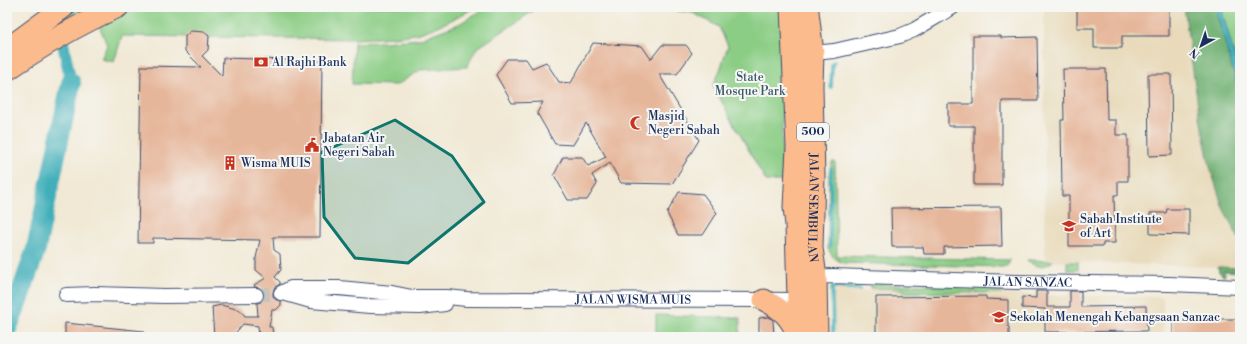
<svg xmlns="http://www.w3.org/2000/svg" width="1247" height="344" viewBox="0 0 1247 344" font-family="'Libre Bodoni',serif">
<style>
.built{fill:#e8daba}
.green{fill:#8bcd85;stroke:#537e72}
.forest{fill:#70b072;stroke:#467068}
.water{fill:#3fafba;stroke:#2d6f8c}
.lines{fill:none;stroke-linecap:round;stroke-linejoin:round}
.stream{stroke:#3fafba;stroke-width:3.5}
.canal{stroke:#3fafba;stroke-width:12}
.river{stroke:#3fafba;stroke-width:20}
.building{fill:#e6b69a}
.street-tunnel{stroke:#c6c4bd;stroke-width:14;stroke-dasharray:14 7;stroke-linecap:butt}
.street-casing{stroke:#3b4b70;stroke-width:16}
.primary-casing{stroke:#3b4b70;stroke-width:23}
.street{stroke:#fff;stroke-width:14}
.primary{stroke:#fbbb8d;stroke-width:21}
.marked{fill:#0f766e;fill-opacity:0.2;stroke:#0f766e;stroke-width:3;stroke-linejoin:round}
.labels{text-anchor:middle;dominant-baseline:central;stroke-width:4;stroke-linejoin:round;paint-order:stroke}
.shield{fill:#f6f6f2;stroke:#5d6b8a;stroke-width:1}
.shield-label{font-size:11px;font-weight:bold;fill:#1b2f5e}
.poi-label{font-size:12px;fill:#1b2f5e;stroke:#f6f6f2;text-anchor:start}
.park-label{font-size:12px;fill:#375668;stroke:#f6f6f2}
.street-label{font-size:12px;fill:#1b2f5e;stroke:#f6f6f2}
</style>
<rect width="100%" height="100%" fill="#f6f6f2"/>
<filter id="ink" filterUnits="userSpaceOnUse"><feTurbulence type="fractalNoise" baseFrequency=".025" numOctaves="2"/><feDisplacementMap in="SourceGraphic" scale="8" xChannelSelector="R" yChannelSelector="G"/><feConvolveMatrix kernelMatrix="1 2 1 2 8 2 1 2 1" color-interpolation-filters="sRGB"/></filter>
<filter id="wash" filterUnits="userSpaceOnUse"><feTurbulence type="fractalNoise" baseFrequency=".012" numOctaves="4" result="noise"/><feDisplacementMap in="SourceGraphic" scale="16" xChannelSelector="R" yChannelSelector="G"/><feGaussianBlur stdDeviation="0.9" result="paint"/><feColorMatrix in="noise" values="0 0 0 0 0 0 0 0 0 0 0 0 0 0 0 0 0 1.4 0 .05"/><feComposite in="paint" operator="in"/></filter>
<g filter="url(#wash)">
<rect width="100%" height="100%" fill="#f1e9d5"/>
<g class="built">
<path d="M1025,7H1184L1199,113L1223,208L1240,241V268L1045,261L1044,8Z"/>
<path d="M870,288L903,289L904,292L1163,297V337H834V289L870,291Z"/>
</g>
<g class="green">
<path d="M69,7H88L47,29Z"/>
<path d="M136,7H476C458,17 439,27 419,33C398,38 375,38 353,39L122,36L114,62L101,59L107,45L98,23Z"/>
<path d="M487,7H539L476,49L467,67L420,70L397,85L352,84L354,43L383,42L419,39L459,24Z"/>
<path d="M670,7H782V181H766L713,86L720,70L728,46L719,27L693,13L671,10Z"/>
<path d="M1221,7H1240V76L1238,69Z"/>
<path d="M832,162H835L837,256L1010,260C1009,264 1008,266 1004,267L843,263C835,259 831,256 828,248L829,176Z"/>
<path d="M1027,260L1053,261C1044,268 1035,268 1027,260Z"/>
<rect x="1067" y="262" width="11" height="8"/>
<path d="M871,284L1001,287L1003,289L1004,293L904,292L903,289L870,288Z"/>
<path d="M656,315L740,318V337H656Z"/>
</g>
<g class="forest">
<path d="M1184,7H1215L1240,95V241L1223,208L1210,167L1199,113Z"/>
<path d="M1218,267L1240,268V272L1224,271V277L1219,272Z"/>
</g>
<path class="water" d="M1215,7H1221L1240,76V95Z"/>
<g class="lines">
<g class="stream">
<path d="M831,87L832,65L834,62"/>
<path d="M830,247L831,168"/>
<path d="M833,337L832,287L860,289"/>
</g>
<path class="canal" d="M56,8L71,83"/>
<path class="river" d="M7,329L14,312L36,249L71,83"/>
</g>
<g id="blocks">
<g class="building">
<path d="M1077,7H1169V36H1122V48H1094V28H1077Z"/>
<path d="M191,31L204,32L209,36L208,50L202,56L222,76L223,58L322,61L320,237H273L274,250L280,254L281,270L275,277L280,282V284L274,288L273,293V296L276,300L281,301V305L276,310H272L269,327H272L273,337H259L258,326L243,324L232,337H214L212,307L221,305L240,310L245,316H258L257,303L261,302L263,299L264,295L263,291L260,288L255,287L254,285L266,278L256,270V258L260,240L153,238V243H138L141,66L201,67L185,51V36Z"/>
<path d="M973,36H1001V38L1037,37L1038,101H1002V185H974V126H948V104H973Z"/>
<path d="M593,43L642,46L651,59L662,45H686L692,53L677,74H659L699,140L672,184L621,183L610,163L592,175L597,184L587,200H568L554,175L563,157H582L588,166L606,157L586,123L573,145L555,144L537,113L543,102L512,103L496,75L507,59H526L532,68L546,62L559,82L571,83Z"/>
<path d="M1063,69H1106L1107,120H1116V135H1128V181H1118V195H1114L1115,243H1103V246H1069V196H1062L1061,120H1064Z"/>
<path d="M1148,74H1171L1172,155L1149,156Z"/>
<path d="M679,192L703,194L717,213L703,235H678L667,213Z"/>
<path d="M1001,207L1002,246L944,247V254H924L923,247H892L891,208Z"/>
<path d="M1167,209H1189V235L1150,234V213H1166Z"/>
<path d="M1036,291H1047V307H1070V291H1081V307L1146,306L1147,331L1045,332V309L1022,308V297L1036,298Z"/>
<path d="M986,296V299L1008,300V327H1009V337H876V297Z"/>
<path d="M769,317L773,320L774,337H759V318Z"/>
<rect x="1173" y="319" width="67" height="18"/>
<path d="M65,323L144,331L143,337H65Z"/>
</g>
</g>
</g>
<g filter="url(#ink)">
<use href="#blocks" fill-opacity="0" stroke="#3b4b70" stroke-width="1"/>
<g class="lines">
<path class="street-tunnel" d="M256,295L281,293"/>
<defs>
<g id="street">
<path d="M813,53L834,51L900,36L914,30L953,7"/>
<path id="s1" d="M816,277L832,276L1015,282L1169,284L1240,287"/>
<path id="s2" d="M281,293L291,288H339L392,293L412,297H447L467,299L799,300"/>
<path d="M283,293L311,301L370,306L420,307L445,304"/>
<path d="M66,295L95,294L164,296L256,295"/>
</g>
<g id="primary">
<path d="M791,7L797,148L794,207L796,225L799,337"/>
<path id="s3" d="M808,7V12L813,53L812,86L814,177L812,248L816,277L817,337"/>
<path d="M7,49L64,7"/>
<path d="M7,70C42,46 79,24 118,7"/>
<path d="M764,300C783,310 790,317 798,336"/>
</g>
</defs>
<use href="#street" class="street-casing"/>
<use href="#primary" class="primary-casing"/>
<use href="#street" class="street"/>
<use href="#primary" class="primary"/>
</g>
</g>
<path class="marked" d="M395,120L452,156L484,202L408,263L355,258L324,217L322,152Z"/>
<defs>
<symbol id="bank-bare" viewBox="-9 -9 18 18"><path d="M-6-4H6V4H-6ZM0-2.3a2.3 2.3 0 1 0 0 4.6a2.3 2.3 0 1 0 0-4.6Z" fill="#c8321e" stroke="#f6f6f2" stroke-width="2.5" paint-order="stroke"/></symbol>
<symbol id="mosque-bare" viewBox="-9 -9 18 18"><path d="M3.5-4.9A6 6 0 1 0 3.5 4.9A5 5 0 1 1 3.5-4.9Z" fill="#c8321e" stroke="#f6f6f2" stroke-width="2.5" paint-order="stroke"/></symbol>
<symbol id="civic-bare" viewBox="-9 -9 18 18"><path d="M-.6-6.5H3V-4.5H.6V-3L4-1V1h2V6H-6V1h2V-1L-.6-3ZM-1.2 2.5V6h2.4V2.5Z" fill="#c8321e" stroke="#f6f6f2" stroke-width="2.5" paint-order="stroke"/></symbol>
<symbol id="building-bare" viewBox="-9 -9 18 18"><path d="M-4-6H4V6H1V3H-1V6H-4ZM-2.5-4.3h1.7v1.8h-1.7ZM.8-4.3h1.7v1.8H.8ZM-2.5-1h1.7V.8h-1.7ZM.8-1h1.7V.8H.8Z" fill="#c8321e" stroke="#f6f6f2" stroke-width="2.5" paint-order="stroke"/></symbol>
<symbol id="university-bare" viewBox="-9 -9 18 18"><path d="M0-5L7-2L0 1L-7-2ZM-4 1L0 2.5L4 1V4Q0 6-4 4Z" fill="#c8321e" stroke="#f6f6f2" stroke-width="2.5" paint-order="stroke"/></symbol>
<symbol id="school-bare" viewBox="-9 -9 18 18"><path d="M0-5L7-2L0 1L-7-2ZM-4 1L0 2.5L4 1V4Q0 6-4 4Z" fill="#c8321e" stroke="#f6f6f2" stroke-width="2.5" paint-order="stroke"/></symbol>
</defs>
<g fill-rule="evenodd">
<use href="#bank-bare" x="251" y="52" width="20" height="20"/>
<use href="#mosque-bare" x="627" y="113" width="20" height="20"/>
<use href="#civic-bare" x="302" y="135" width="20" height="20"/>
<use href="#building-bare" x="220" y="153" width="20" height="20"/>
<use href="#university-bare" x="1059" y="216" width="20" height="20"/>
<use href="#school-bare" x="989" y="307" width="20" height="20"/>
</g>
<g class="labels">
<rect class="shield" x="797" y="123" width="32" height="18" rx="3"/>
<g class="shield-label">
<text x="813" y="132">500</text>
</g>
<g class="poi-label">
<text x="272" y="62">Al Rajhi Bank</text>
<text x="648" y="116">Masjid<tspan x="648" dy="14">Negeri Sabah</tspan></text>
<text x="323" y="138">Jabatan Air<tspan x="323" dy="14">Negeri Sabah</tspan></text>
<text x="241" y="163">Wisma MUIS</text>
<text x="1080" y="219">Sabah Institute<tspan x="1080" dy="14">of Art</tspan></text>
<text x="1010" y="317">Sekolah Menengah Kebangsaan Sanzac</text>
</g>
<g class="park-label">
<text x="750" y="77">State<tspan x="750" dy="14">Mosque Park</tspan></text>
</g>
<g class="street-label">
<text stroke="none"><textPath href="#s3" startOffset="201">JALAN SEMBULAN</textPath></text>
<text stroke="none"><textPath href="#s1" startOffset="212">JALAN SANZAC</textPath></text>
<text stroke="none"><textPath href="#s2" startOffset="354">JALAN WISMA MUIS</textPath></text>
</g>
</g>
<rect width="1247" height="344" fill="none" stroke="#f6f6f2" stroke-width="24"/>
<g transform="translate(1201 46) rotate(220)" stroke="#f6f6f2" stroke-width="3" paint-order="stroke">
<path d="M0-3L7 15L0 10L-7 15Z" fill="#1b2f5e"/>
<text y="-6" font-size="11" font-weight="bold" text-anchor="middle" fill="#1b2f5e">N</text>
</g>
</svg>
